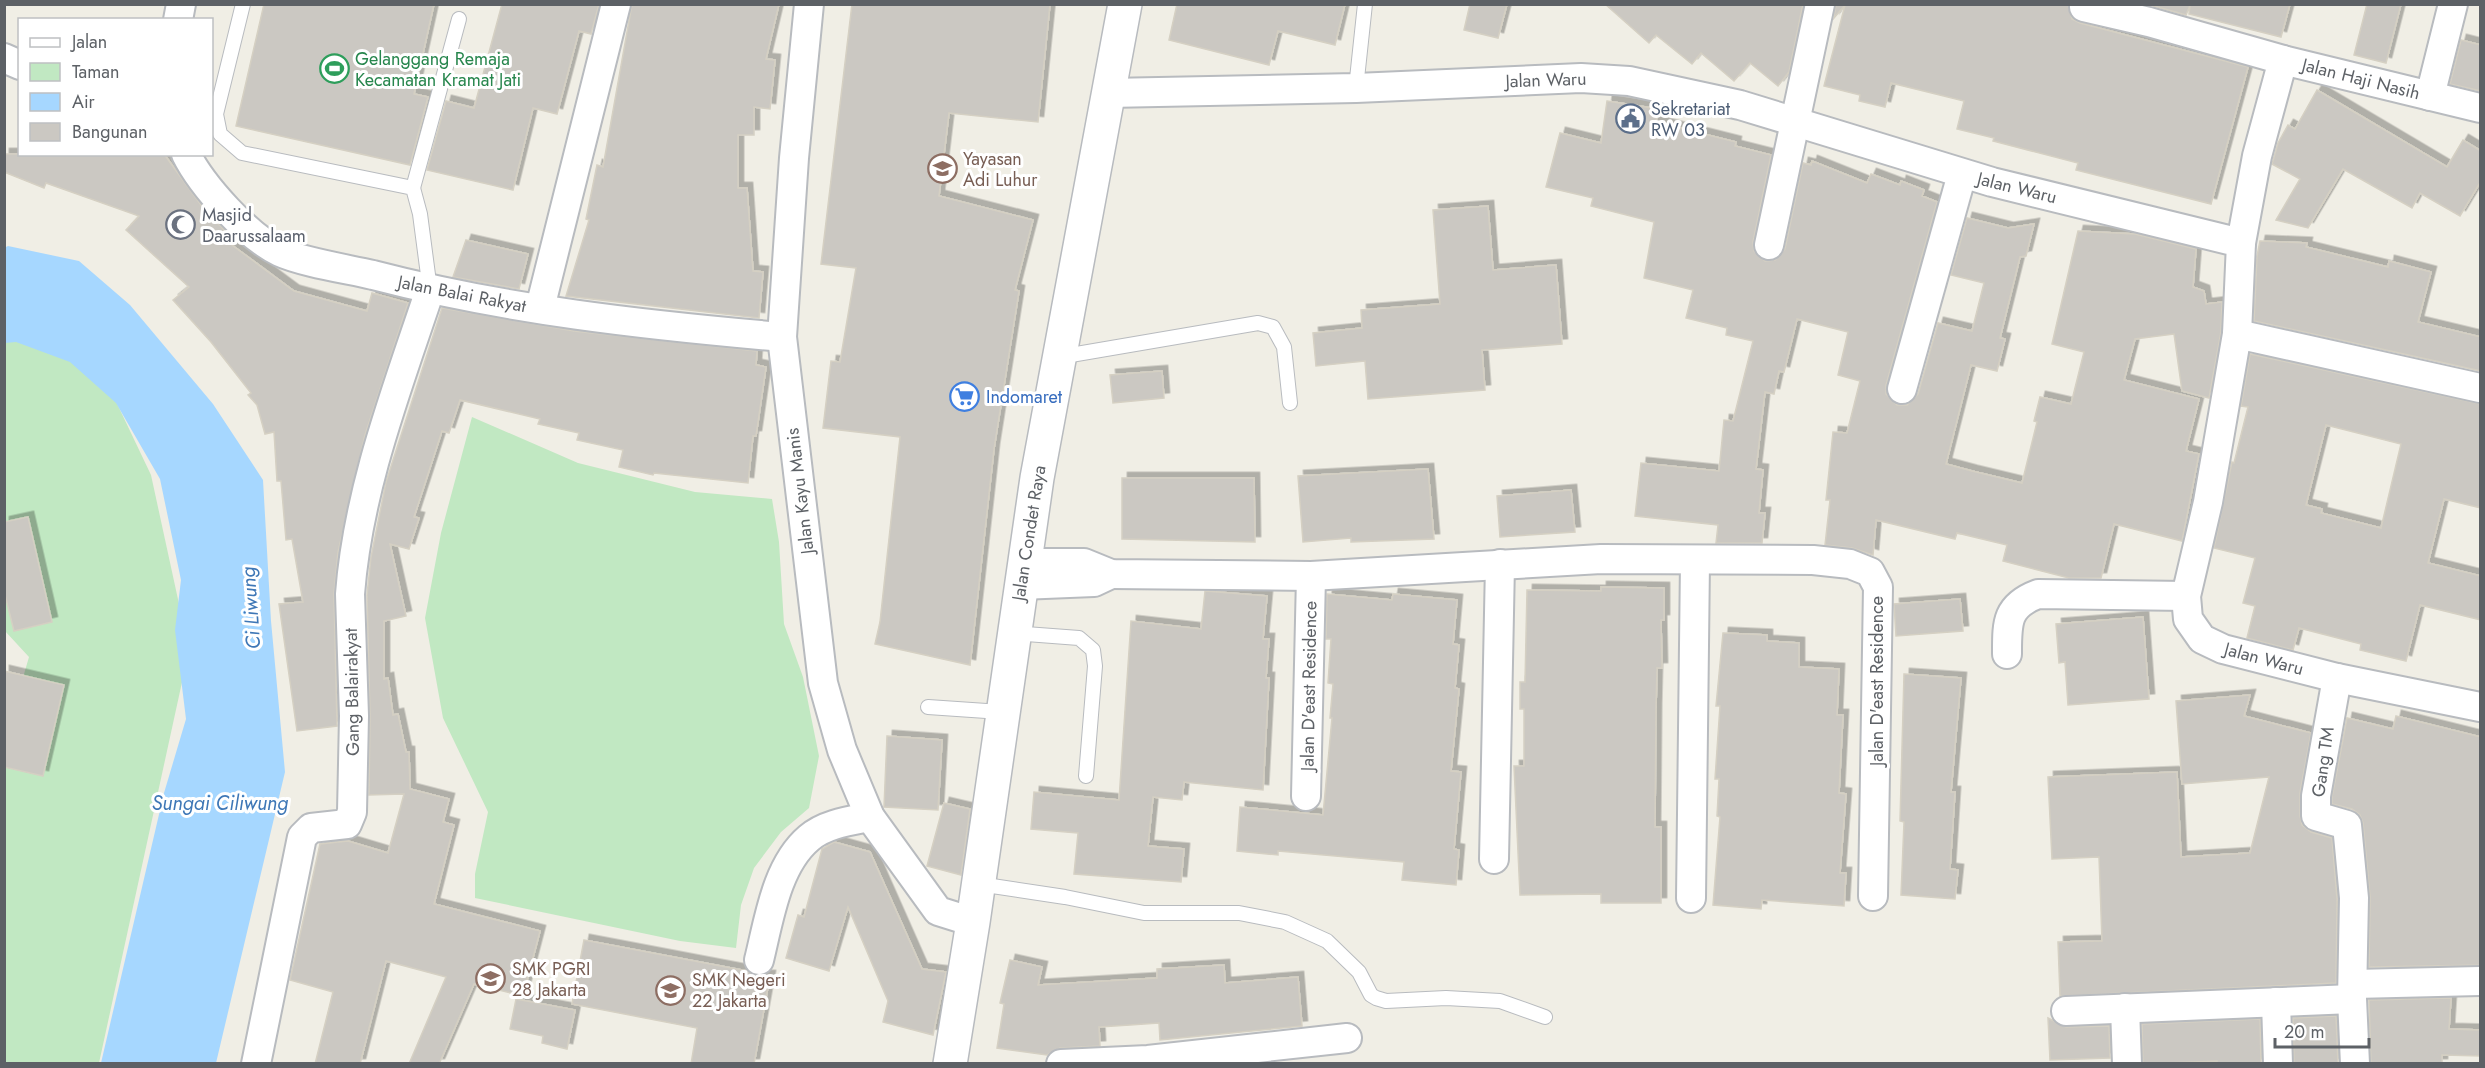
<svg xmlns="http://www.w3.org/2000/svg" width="2485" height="1068" viewBox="0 0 2485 1068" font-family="Jost,sans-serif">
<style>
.green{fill:#c1e8c2}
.water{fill:#a6d7ff}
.building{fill:#cbc8c2;stroke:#d5d0c3;stroke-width:1.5;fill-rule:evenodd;filter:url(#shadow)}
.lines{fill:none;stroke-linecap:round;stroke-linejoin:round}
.service-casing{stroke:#b8bbbf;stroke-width:16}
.minor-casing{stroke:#b8bbbf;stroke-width:32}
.tertiary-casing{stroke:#b8bbbf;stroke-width:36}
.service{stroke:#fff;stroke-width:14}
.minor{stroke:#fff;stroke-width:28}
.tertiary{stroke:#fff;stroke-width:33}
.labels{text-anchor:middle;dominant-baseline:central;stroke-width:6;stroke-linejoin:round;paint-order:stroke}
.leisure-label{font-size:18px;fill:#27864d;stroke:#fff;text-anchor:start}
.street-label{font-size:18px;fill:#5d6166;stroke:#fff}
.service-label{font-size:18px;fill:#4e5e75;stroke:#fff;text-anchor:start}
.education-label{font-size:18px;fill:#785e54;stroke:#fff;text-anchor:start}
.worship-label{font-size:18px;fill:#5b616d;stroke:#fff;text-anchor:start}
.shop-label{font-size:18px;fill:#366cbe;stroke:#fff;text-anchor:start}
.water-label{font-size:20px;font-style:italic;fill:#3e77b6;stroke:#fff}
</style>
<defs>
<filter id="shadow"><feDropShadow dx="5.5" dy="-5.5" stdDeviation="0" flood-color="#0004"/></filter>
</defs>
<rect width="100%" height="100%" fill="#f0eee5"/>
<g class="green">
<path d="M4,335L91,349L151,475L189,650L99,1063H5V739L29,657L5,631Z"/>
<path d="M472,417L578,463L695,492L772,499L779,542L784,624L803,677L819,756L809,808L781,832L754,868L741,905L736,948L680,941L475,898V874L488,812L443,718L425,618L441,533Z"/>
</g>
<path class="water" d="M8,246L79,261L130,305L213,404L263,480L271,621L285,772L216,1063H101L164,793L186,719L175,630L181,580L160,479L116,403L70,362L16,342L5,343L4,248Z"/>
<g class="building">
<path d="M264,4H434L414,94L428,97L410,165L236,126Z"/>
<path d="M502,4H599L591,34L579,31L557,114L533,108L513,190L427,170L446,101L474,108Z"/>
<path d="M632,4H779L766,59L775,60L770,109L754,107V135H738V188H747L753,271L763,272L759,318L566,296L589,220L586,219L597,165L603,167Z"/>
<path d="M852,4H1050L1038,122L949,113L939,196L1033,220L1015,290L1019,291L994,449L970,665L875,644L880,622L900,437L823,428L831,361L840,362L856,268L821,264Z"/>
<path d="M1177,4H1345L1335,45L1278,31L1269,65L1169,40Z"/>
<path d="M1470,4H1507L1498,38L1464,30Z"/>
<path d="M1605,4H1803L1789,72L1778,86L1750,63L1734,81L1701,53L1692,64L1656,35L1649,43Z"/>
<path d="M1836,4H2068L2072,19L2080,23L2248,67L2211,204L2076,170L2078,163L1993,141L1994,138L1957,129L1964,101L1891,83L1885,107L1859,101L1860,95L1824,86L1845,5L1834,18Z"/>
<path d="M2147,4H2290L2281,37L2189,14L2190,5L2186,15Z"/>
<path d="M2367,4H2401L2386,63L2354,55Z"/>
<path d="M2461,40L2481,45V91L2450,84Z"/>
<path d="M2317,90L2447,167L2463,140L2481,151V181L2460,216L2420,193L2412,208L2343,169L2308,228L2276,220L2300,179L2272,164L2278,143L2288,125L2295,129Z"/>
<path d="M1607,101L1658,109L1656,122L1736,142L1735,146L1771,155L1753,242L1754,251L1765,261L1775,260L1785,249L1803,163L1811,165L1812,161L1867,183L1871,174L1900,185L1901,181L1924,190L1922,196L1937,202L1886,385V394L1897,405H1907L1918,394L1938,323L1972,331L1984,283L1951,275L1967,218L2008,228L2034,224L2026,256L2020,257L2000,338L2005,339L1997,371L1971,365L1946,464L1972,471L2022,483L2037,422L2034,421L2040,397L2071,404L2084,352L2052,344L2078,231L2135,234L2196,249L2193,287L2204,291L2206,304L2222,302L2221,332L2209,398L2182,391L2174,334L2135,339L2124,380L2199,399L2186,451L2199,454L2182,541L2114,524L2101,578H2069L2003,561L2007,545L1957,533L1955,539L1876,520L1873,555L1852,548L1825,545L1830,500H1826L1833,432L1847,433L1860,381L1838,375L1848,332L1797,319L1784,372L1779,371L1774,394L1765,392L1756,469L1763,470L1759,513H1765L1762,543H1716L1718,525L1635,516L1641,463L1719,471L1724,420L1733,421L1753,341L1726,335L1727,328L1686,318L1693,290L1644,278L1654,222L1591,206L1593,198L1546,187L1560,133L1601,143Z"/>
<path d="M4,154H164L201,205L226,232L221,237L294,291L367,311L372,293L408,303L365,435L338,552L334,594L337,726L297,731L279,604L303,602L292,539L286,540L281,481H277L274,432L265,434L257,405L248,395L251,393L211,342L173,300L189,287L126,230L139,216L46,183L44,188L4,172Z"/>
<path d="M1488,206L1493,270L1556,265L1562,344L1482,350L1485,390L1368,399L1365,361L1316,366L1313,333L1362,328L1361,310L1440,304L1433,210Z"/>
<path d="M466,240L528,254L519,289L453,277Z"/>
<path d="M2260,241L2307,243L2306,247L2388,267L2389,261L2431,272L2418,322L2481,337V371L2254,321L2257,256Z"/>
<path d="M442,308L574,331L757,351L756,365L766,367L756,436H753L748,483L654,473L653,475L619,467L623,450L577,440L579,433L538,424L540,419L460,400L449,433L442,431L414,517L419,518L409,549L390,544L406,616L384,621V679L388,678L393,715L398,714L406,752H409L410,789L449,799L443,822L454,825L434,904L540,931L523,996L474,984L439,1064H409L446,977L386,961L360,1064H315L333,992L290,980L320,844L348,841L388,853L404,794L369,795L370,716L367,595L371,557L386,482Z"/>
<path d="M2250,354L2481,404V508L2444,499L2428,563L2481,576V620L2420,605L2406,661L2360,650L2361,644L2299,628L2293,650L2247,638L2255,606L2243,603L2255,558L2214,548L2232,462L2234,463L2248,407L2241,406ZM2326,425L2401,444L2381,528L2321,513L2322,509L2306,505Z"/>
<path d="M1162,371L1164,398L1113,403L1110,375Z"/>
<path d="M1428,469L1434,539L1351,542V538L1303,542L1298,476Z"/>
<path d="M1122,478H1254L1255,542L1122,539Z"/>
<path d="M1571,490L1575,532L1500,537L1497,496Z"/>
<path d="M28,517L52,622L14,631L4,591V522Z"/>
<path d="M1601,587L1664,588V620H1661L1662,668H1657L1656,709L1655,827H1661V903H1601V894L1520,895L1514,766H1524V709H1520V682H1525L1527,590L1601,591Z"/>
<path d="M1205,591L1267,596L1263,639H1269L1266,678H1269L1263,790L1184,782L1182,800L1153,797L1148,846L1184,849L1181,882L1074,874L1078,833L1031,829L1034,792L1119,800L1131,621L1201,629Z"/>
<path d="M1327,594L1392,600L1393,594L1457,600L1453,644L1459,645L1455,688L1459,689L1451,771L1461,772L1454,849L1459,850L1456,885L1402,880L1404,862L1278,851V855L1237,851L1240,807L1323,815L1332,718H1330L1333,684L1328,683L1331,639H1326Z"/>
<path d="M1960,599L1963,631L1896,636L1894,604Z"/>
<path d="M2143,617L2149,699L2068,705L2065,662L2059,663L2056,624Z"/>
<path d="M1723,633L1767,635V641L1799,643V667L1839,669L1837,715H1843L1839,793L1846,794L1840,873H1846L1844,906L1762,900L1761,909L1713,905L1720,817L1717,816L1719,779H1715L1720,706H1716Z"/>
<path d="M4,671L64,685L43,776L4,767Z"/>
<path d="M1904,674L1961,678L1951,792H1955L1950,869L1958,870L1955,899L1901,895L1904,822L1900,821Z"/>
<path d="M2250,695L2244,716L2311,733L2300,793V816L2302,825L2311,832L2332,838L2337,899L2336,983L2060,996L2058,942L2102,941L2099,857L2052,859L2048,777L2177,772L2181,857L2250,853L2269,777L2182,784L2176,701Z"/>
<path d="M2396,716L2481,737V965L2369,967L2370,897L2363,823L2360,815L2352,809L2332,804V797L2347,718L2393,729Z"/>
<path d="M887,736L942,740L938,810L884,807Z"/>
<path d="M944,803L970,809L961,875L927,866Z"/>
<path d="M834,842L870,852L922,969L946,972L933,1035L883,1022L888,1001L848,907L829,971L786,958L798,915L804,917L822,849Z"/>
<path d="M584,940L747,971L756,976H770L754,1064H691L697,1028L572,1004Z"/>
<path d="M1010,960L1042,967L1038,985L1157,978V969L1224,965L1225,983L1298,977L1302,1026L1160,1040L1159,1023L1130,1025L1099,1027L1100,1046L1060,1048L1047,1055L997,1048L1004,1004L1000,1003Z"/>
<path d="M2451,998L2449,1029L2481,1030V1056L2442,1055V1064H2371L2369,1000Z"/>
<path d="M516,999L575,1010L567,1049L542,1043L543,1036L510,1029Z"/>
<path d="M2336,1016L2338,1064H2294L2293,1018Z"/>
<path d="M2048,1018L2066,1027L2109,1026L2110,1058L2050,1060Z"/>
<path d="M2260,1019L2261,1064H2217V1061L2143,1064L2142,1024Z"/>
</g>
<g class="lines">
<defs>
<g id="service">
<path d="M243,4L216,114L220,134L242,153L413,188L420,214L430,290"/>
<path d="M1356,88L1365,4"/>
<path d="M413,188L459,19"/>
<path d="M1059,357L1258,323L1273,327L1284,347L1290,403"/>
<path d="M1014,633L1079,638L1093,650L1095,666L1086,776"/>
<path d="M928,707L1001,712"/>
<path d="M979,884L1065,897L1144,913H1239L1285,922L1327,941L1359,972L1371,995L1376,998L1386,1001L1446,998L1500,1001L1545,1017"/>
</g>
<g id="minor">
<path d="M809,4L794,158L782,337L823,683L842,750L870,817L938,911L973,922"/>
<path d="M2084,7L2149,22L2283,60"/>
<path d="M178,20L181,4"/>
<path d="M4,58L20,65"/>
<path d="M1108,93L1356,88L1581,78L1629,81L1740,105L1992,182L2241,243L2237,334L2208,502L2186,596L2188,619L2202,639L2223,649L2337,678L2480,707"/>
<path d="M2430,96L2453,4"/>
<path d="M186,154C202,186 248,237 280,252C302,262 347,269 373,275C507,310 644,325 782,337"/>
<path d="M2241,243L2257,156L2283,60L2480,108"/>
<path d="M1769,245L1820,4"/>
<path d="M540,308L616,4"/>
<path d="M2237,334L2480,388"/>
<path d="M1902,389L1962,174"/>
<path d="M1024,563H1084L1111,574L1311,576L1601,559L1813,560L1850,564L1870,572L1878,587L1873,896"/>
<path d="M1020,585L1094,582L1111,574"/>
<path d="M2007,654C2007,623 2006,606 2038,594L2186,596"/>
<path d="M2337,678L2316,796V816L2347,825L2354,898L2352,999L2355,1064"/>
<path d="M1306,796L1311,576"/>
<path d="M1494,859L1500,564"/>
<path d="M1691,898L1695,561"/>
<path d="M759,960C769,920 776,866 809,838C825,824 849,821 870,817"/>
<path d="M2354,984L2480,981"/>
<path d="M2276,1002L2278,1064"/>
<path d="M2125,1008L2127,1064"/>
<path d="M2066,1011L2352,999"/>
<path d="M256,1064L302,837L311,828L347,824L352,812L354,716L350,594C358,489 397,389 430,290"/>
<path d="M1061,1064L1148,1060L1347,1038"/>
</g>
<path id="tertiary" d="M950,1064L973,922L1037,478L1125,4"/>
</defs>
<use href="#service" class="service-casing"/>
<use href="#minor" class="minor-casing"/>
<use href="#tertiary" class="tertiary-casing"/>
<use href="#service" class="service"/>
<use href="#minor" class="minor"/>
<use href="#tertiary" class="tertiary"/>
</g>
<defs>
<symbol id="stadium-ring" viewBox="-11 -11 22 22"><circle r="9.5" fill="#fff" stroke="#2e9e5b" stroke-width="1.5"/><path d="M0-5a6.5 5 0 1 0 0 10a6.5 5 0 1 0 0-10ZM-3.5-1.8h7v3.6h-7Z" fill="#2e9e5b"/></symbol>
<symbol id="civic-ring" viewBox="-11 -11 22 22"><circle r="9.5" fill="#fff" stroke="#5c6f8a" stroke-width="1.5"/><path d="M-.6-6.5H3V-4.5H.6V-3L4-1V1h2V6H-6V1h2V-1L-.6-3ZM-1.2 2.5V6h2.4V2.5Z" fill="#5c6f8a"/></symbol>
<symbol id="school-ring" viewBox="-11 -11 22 22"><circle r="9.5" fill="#fff" stroke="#8d6e63" stroke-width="1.5"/><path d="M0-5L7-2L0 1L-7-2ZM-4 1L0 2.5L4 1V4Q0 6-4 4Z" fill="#8d6e63"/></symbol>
<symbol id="mosque-ring" viewBox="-11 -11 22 22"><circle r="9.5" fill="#fff" stroke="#6b7280" stroke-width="1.5"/><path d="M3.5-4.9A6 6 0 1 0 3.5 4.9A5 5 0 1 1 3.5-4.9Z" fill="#6b7280"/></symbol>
<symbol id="supermarket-ring" viewBox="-11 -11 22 22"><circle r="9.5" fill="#fff" stroke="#3f7fe0" stroke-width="1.5"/><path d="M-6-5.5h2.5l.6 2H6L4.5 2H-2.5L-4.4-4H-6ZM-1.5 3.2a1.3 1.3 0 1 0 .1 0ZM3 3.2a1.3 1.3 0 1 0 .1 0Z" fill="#3f7fe0"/></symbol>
</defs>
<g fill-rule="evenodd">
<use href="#stadium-ring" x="318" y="52" width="33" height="33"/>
<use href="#civic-ring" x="1614" y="102" width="33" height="33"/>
<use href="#school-ring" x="926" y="152" width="33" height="33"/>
<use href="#mosque-ring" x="164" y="208" width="33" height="33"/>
<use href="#supermarket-ring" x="948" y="380" width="33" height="33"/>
<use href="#school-ring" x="474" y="962" width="33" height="33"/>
<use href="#school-ring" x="654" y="974" width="33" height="33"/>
</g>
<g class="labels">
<g class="leisure-label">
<text x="355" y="59">Gelanggang Remaja<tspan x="355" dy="21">Kecamatan Kramat Jati</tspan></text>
</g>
<g class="street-label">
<text transform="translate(2361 79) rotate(14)">Jalan Haji Nasih</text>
<text transform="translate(1546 80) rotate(-2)">Jalan Waru</text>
<text transform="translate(2017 188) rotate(14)">Jalan Waru</text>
<text transform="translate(462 294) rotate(11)">Jalan Balai Rakyat</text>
<text transform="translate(800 491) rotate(-97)">Jalan Kayu Manis</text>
<text transform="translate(1029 533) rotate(-81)">Jalan Condet Raya</text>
<text transform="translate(2264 659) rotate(15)">Jalan Waru</text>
<text transform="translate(1877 681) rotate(-90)">Jalan D'east Residence</text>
<text transform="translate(1309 686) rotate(-89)">Jalan D'east Residence</text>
<text transform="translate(352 692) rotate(-91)">Gang Balairakyat</text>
<text transform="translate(2323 762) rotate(-82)">Gang TM</text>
</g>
<g class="service-label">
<text x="1651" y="109">Sekretariat<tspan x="1651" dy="21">RW 03</tspan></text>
</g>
<g class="education-label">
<text x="963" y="159">Yayasan<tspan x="963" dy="21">Adi Luhur</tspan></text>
<text x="512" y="969">SMK PGRI<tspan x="512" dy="21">28 Jakarta</tspan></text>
<text x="692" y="980">SMK Negeri<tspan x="692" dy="21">22 Jakarta</tspan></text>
</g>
<g class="worship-label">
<text x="202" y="215">Masjid<tspan x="202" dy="21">Daarussalaam</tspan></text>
</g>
<g class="shop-label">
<text x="986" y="397">Indomaret</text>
</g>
<g class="water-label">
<text transform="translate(251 608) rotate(-94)">Ci Liwung</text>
<text x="220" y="803">Sungai Ciliwung</text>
</g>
</g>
<rect width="2485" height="1068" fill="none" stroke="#5d6166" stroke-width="12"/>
<rect x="18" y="18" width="195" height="138" fill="#ffffff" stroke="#bec0c2" stroke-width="1.5"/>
<rect x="30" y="38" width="30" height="9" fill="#ffffff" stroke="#bec0c2" stroke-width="1.5"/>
<text x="72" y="48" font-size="18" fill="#5d6166">Jalan</text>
<rect x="30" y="63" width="30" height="18" fill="#c1e8c2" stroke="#bec0c2" stroke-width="1.5"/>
<text x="72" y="78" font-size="18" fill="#5d6166">Taman</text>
<rect x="30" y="93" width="30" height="18" fill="#a6d7ff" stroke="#bec0c2" stroke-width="1.5"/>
<text x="72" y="108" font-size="18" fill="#5d6166">Air</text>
<rect x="30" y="123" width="30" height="18" fill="#cbc8c2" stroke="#bec0c2" stroke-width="1.5"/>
<text x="72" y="138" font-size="18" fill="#5d6166">Bangunan</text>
<path d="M2275 1038v9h94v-9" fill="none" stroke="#5d6166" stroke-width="3"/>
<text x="2284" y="1038" font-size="18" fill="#5d6166" stroke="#ffffff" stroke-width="4.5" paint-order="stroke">20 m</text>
</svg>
